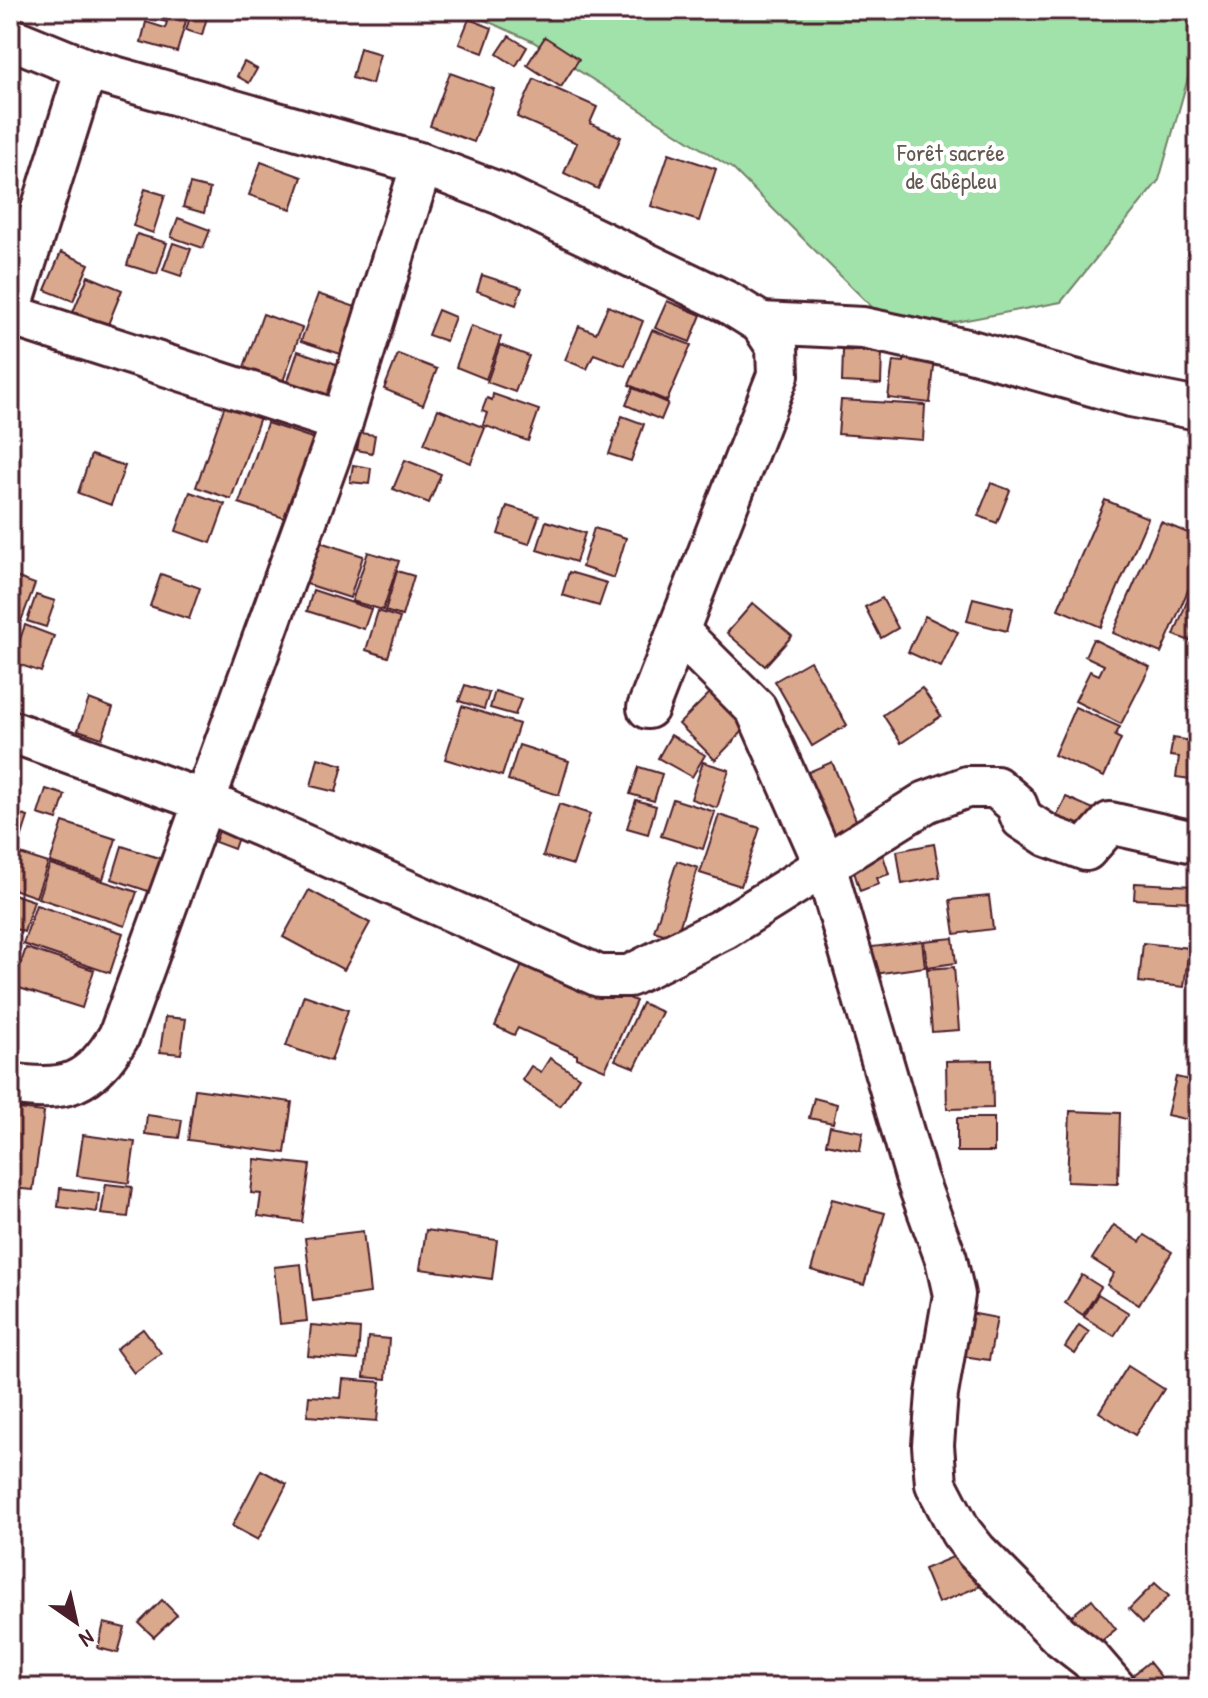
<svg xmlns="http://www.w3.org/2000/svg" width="1208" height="1698" viewBox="0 0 1208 1698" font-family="'Patrick Hand',sans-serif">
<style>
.green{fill:#a1e1aa;stroke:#76806a;stroke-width:2}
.building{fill:#daa88d;stroke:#4a1f2b;stroke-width:2}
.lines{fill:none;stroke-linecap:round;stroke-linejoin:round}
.minor-casing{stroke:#4a1f2b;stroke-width:46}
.minor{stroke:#fff;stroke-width:40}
.labels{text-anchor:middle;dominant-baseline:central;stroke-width:8;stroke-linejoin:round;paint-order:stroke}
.park-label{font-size:24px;fill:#645951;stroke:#fff}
</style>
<rect width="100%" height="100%" fill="#fff"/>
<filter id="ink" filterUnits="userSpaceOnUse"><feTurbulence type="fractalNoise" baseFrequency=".0125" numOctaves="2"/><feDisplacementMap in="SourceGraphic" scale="16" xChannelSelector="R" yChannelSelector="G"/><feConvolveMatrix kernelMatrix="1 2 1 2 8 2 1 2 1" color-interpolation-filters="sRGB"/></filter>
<g filter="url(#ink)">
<path class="green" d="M462,10H1198V43L1159,180L1061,302L898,333L733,169L532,41Z"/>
<g class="building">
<path d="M162,10H189L177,52L141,42L146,22L165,28L167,22L159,20Z"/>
<path d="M192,10H209L202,35L186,30Z"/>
<path d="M469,19L492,28L483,53L459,44Z"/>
<path d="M509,36L527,47L516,66L497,54Z"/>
<path d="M545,37L579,59L561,87L527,65Z"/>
<path d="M360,48L380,54L372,84L352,78Z"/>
<path d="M244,62L257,69L249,83L237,76Z"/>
<path d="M450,73L494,89L474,142L430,126Z"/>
<path d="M534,79L597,107L590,123L621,137L598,189L564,173L577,143L517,117Z"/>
<path d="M669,153L716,169L699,221L651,206Z"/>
<path d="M261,162L302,177L291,209L249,195Z"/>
<path d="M190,184L210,189L204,213L183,207Z"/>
<path d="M145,189L165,195L153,233L133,226Z"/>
<path d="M178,218L210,230L203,248L171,237Z"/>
<path d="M137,234L167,243L157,274L127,265Z"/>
<path d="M173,243L191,249L181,276L163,270Z"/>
<path d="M61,252L89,264L73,301L45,290Z"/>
<path d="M482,275L522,288L516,305L477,291Z"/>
<path d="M88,276L122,290L107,327L73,312Z"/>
<path d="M318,294L370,312L353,358L301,341Z"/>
<path d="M667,301L701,315L690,342L655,328Z"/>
<path d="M608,306L643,321L625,366L594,354L587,369L565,360L579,326L596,333Z"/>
<path d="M438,310L455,317L446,341L428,335Z"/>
<path d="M263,314L302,328L282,384L243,370Z"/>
<path d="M471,326L501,337L486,379L456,367Z"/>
<path d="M652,330L691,345L667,401L629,385Z"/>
<path d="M500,345L529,356L515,392L487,382Z"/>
<path d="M843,350L882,352L881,384L842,382Z"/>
<path d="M298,351L342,366L331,399L287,384Z"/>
<path d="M398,354L437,369L423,405L384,389Z"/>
<path d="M904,355L935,358L930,403L888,398L893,361L904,362Z"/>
<path d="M633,388L668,403L661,420L626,405Z"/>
<path d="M493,394L539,410L528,441L483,425L487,413L482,411L487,398L492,400Z"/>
<path d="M841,400L925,405L923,440L838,434Z"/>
<path d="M225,405L260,417L231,499L196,487Z"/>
<path d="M438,409L485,428L471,463L424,444Z"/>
<path d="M622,416L644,424L631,461L609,454Z"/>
<path d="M267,423L321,441L293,521L239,503Z"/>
<path d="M360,433L375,435L372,453L357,450Z"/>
<path d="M91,455L125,466L111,505L78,493Z"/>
<path d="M405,460L441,474L429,503L393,489Z"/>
<path d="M353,465L371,468L369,484L350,482Z"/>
<path d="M991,483L1010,490L997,523L978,516Z"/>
<path d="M190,492L225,504L211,543L176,531Z"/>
<path d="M1105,500L1148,518L1101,627L1058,609Z"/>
<path d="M507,506L539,516L529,544L498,534Z"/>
<path d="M546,521L585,533L576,562L537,550Z"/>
<path d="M1161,522L1198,537V567L1161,653L1113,633Z"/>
<path d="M594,528L626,538L614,578L582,567Z"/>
<path d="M317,541L363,556L350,598L304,583Z"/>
<path d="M368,552L399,561L383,610L352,601Z"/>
<path d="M397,571L414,576L402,616L385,611Z"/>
<path d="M569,572L607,583L599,606L562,595Z"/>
<path d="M161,574L200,588L189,619L150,606Z"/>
<path d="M10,575L35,584L21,621L10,618Z"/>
<path d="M313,590L371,609L364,629L307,611Z"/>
<path d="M1191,591L1198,594V644L1174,635Z"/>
<path d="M36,595L55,601L46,627L27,621Z"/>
<path d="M882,598L898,628L881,638L865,607Z"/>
<path d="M973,598L1013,608L1007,631L967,621Z"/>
<path d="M753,603L792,636L765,666L727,633Z"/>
<path d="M378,611L400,618L388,657L366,650Z"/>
<path d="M925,616L958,632L941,667L908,652Z"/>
<path d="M25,625L54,636L41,672L12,662Z"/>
<path d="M1093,639L1150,667L1121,724L1075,701L1090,671L1099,675L1104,665L1085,656Z"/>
<path d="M810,661L847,725L812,746L775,681Z"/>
<path d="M465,685L489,693L484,709L459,701Z"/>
<path d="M922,688L941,716L901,743L883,715Z"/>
<path d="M495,691L521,699L515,715L490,708Z"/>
<path d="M712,691L747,727L715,760L679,724Z"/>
<path d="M89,699L113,708L102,738L78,730Z"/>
<path d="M462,706L519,724L502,776L445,759Z"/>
<path d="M1075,707L1120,727L1115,736L1121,739L1104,777L1054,755Z"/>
<path d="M671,735L705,755L692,777L658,758Z"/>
<path d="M1173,738L1198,742V780L1176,777L1179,757L1170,756Z"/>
<path d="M519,745L569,761L559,795L508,780Z"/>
<path d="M318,758L343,765L336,792L311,786Z"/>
<path d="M703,762L729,770L717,808L691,799Z"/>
<path d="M832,762L861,832L837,842L814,788L806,792L799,776Z"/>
<path d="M639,767L662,774L654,801L630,794Z"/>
<path d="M46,789L65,795L57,820L38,814Z"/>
<path d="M1066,797L1098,811L1084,843L1051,828Z"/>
<path d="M673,799L715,812L703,849L661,836Z"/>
<path d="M636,800L656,806L648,834L627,828Z"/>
<path d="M559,804L590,814L573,865L543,856Z"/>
<path d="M10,811L28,817L17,851L10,849Z"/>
<path d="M719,815L760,828L741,886L700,873Z"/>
<path d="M63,822L116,839L103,879L50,862Z"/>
<path d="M222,823L241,829L234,849L215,842Z"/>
<path d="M934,844L940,877L902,884L897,851Z"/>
<path d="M122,846L162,859L151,892L112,879Z"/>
<path d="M11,851L48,863L36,897L10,888Z"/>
<path d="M882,852L889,874L877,878L879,884L860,891L851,862Z"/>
<path d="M677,861L698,868L676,938L654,931Z"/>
<path d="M50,864L137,892L125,926L38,898Z"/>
<path d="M1135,883L1193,886L1192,902L1134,899Z"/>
<path d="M309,890L370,923L344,970L283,937Z"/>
<path d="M10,893L34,901L24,932L10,927Z"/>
<path d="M989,896L993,929L955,934L950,900Z"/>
<path d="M36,905L123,933L110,973L23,944Z"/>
<path d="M953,938L956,963L927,967L924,941Z"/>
<path d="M922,941L925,967L867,975L863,948Z"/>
<path d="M1143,943L1189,948L1184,987L1139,982Z"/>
<path d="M26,948L94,970L82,1008L13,986Z"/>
<path d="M527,954L636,1001L605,1070L577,1058V1055L518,1028L514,1035L495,1026Z"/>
<path d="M954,967L959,1030L932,1032L927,969Z"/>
<path d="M304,995L348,1010L331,1061L286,1046Z"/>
<path d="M642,1003L662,1012L635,1068L615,1060Z"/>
<path d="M165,1017L186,1019L181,1054L160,1052Z"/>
<path d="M550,1058L579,1077L560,1106L522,1080L531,1066L541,1072Z"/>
<path d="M992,1060L993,1108L947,1109L946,1061Z"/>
<path d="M1176,1077L1198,1082V1122L1167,1115Z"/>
<path d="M195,1089L292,1102L285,1153L188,1140Z"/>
<path d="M814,1098L837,1104L833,1123L809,1118Z"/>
<path d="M10,1108L44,1112L33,1190L10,1188Z"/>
<path d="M1070,1111L1120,1113L1118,1184L1067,1182Z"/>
<path d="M147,1115L182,1120L179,1138L145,1134Z"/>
<rect x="957" y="1118" width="37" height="34"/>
<path d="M830,1126L863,1132L860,1151L826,1144Z"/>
<path d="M83,1135L135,1142L129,1183L77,1176Z"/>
<path d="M255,1159L310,1165L302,1222L258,1216L261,1194L251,1193Z"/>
<path d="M106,1184L132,1187L128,1217L101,1214Z"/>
<path d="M60,1188L99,1193L97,1212L58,1207Z"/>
<path d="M832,1199L885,1213L864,1285L811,1270Z"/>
<path d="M1114,1225L1140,1242L1145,1235L1172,1252L1139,1305L1107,1285L1114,1273L1092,1259Z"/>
<path d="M426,1230L497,1240L492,1279L420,1269Z"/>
<path d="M363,1231L370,1293L313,1301L305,1238Z"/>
<path d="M301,1264L307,1321L280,1324L274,1267Z"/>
<path d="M1082,1275L1101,1287L1083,1315L1065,1303Z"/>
<path d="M1098,1294L1129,1313L1114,1336L1084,1317Z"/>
<path d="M970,1313L997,1318L989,1360L963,1356Z"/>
<path d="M311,1325L360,1329L358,1360L308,1356Z"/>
<path d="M1079,1325L1089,1332L1075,1354L1065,1347Z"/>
<path d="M143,1329L161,1353L134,1373L116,1349Z"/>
<path d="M368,1337L389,1339L386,1379L364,1377Z"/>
<path d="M1128,1366L1164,1389L1135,1435L1099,1412Z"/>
<path d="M343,1379L381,1382L377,1421L307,1416L309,1396L341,1398Z"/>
<path d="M261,1470L287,1484L258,1540L232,1526Z"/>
<path d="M967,1551L981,1586L938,1603L924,1569Z"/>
<path d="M1155,1583L1169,1596L1143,1623L1129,1609Z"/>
<path d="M1092,1599L1116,1629L1087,1653L1063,1623Z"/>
<path d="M162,1600L177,1615L154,1637L139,1623Z"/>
<path d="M104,1623L125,1628L118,1653L98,1648Z"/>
<path d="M1149,1662L1170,1688H1119L1118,1687Z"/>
</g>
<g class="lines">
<defs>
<g id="minor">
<path d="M10,38L86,69L422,164L501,194L729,303L761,323L777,347L778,375L648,708"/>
<path d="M10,311L86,69"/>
<path d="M10,315L342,422"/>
<path d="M761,323L863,328L967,350L1131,396L1198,409"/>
<path d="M678,631L756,709L825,865L917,1180L946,1259L954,1295L937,1394L933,1445L936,1484L961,1532L976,1551L1059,1635L1090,1659L1115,1688"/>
<path d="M10,731L204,801L599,976H629L725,928L926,802L967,787H996L1016,804L1022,819L1048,836L1086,850L1110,823L1198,843"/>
<path d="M10,1084C65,1093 90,1085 119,1036L342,422L422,164"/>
</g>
</defs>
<use href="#minor" class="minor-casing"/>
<use href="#minor" class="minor"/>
</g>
</g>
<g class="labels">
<g class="park-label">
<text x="951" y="152">Forêt sacrée<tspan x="951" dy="28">de Gbêpleu</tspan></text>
</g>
</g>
<rect width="1208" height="1698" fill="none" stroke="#fff" stroke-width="40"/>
<rect x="20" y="20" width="1168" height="1658" fill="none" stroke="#4a1f2b" stroke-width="3" filter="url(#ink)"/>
<g transform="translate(76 1622) rotate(146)" stroke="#ffffff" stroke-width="6" paint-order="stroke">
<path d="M0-6L14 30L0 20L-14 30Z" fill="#4a1f2b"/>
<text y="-12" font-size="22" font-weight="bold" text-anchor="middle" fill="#4a1f2b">N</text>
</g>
</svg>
